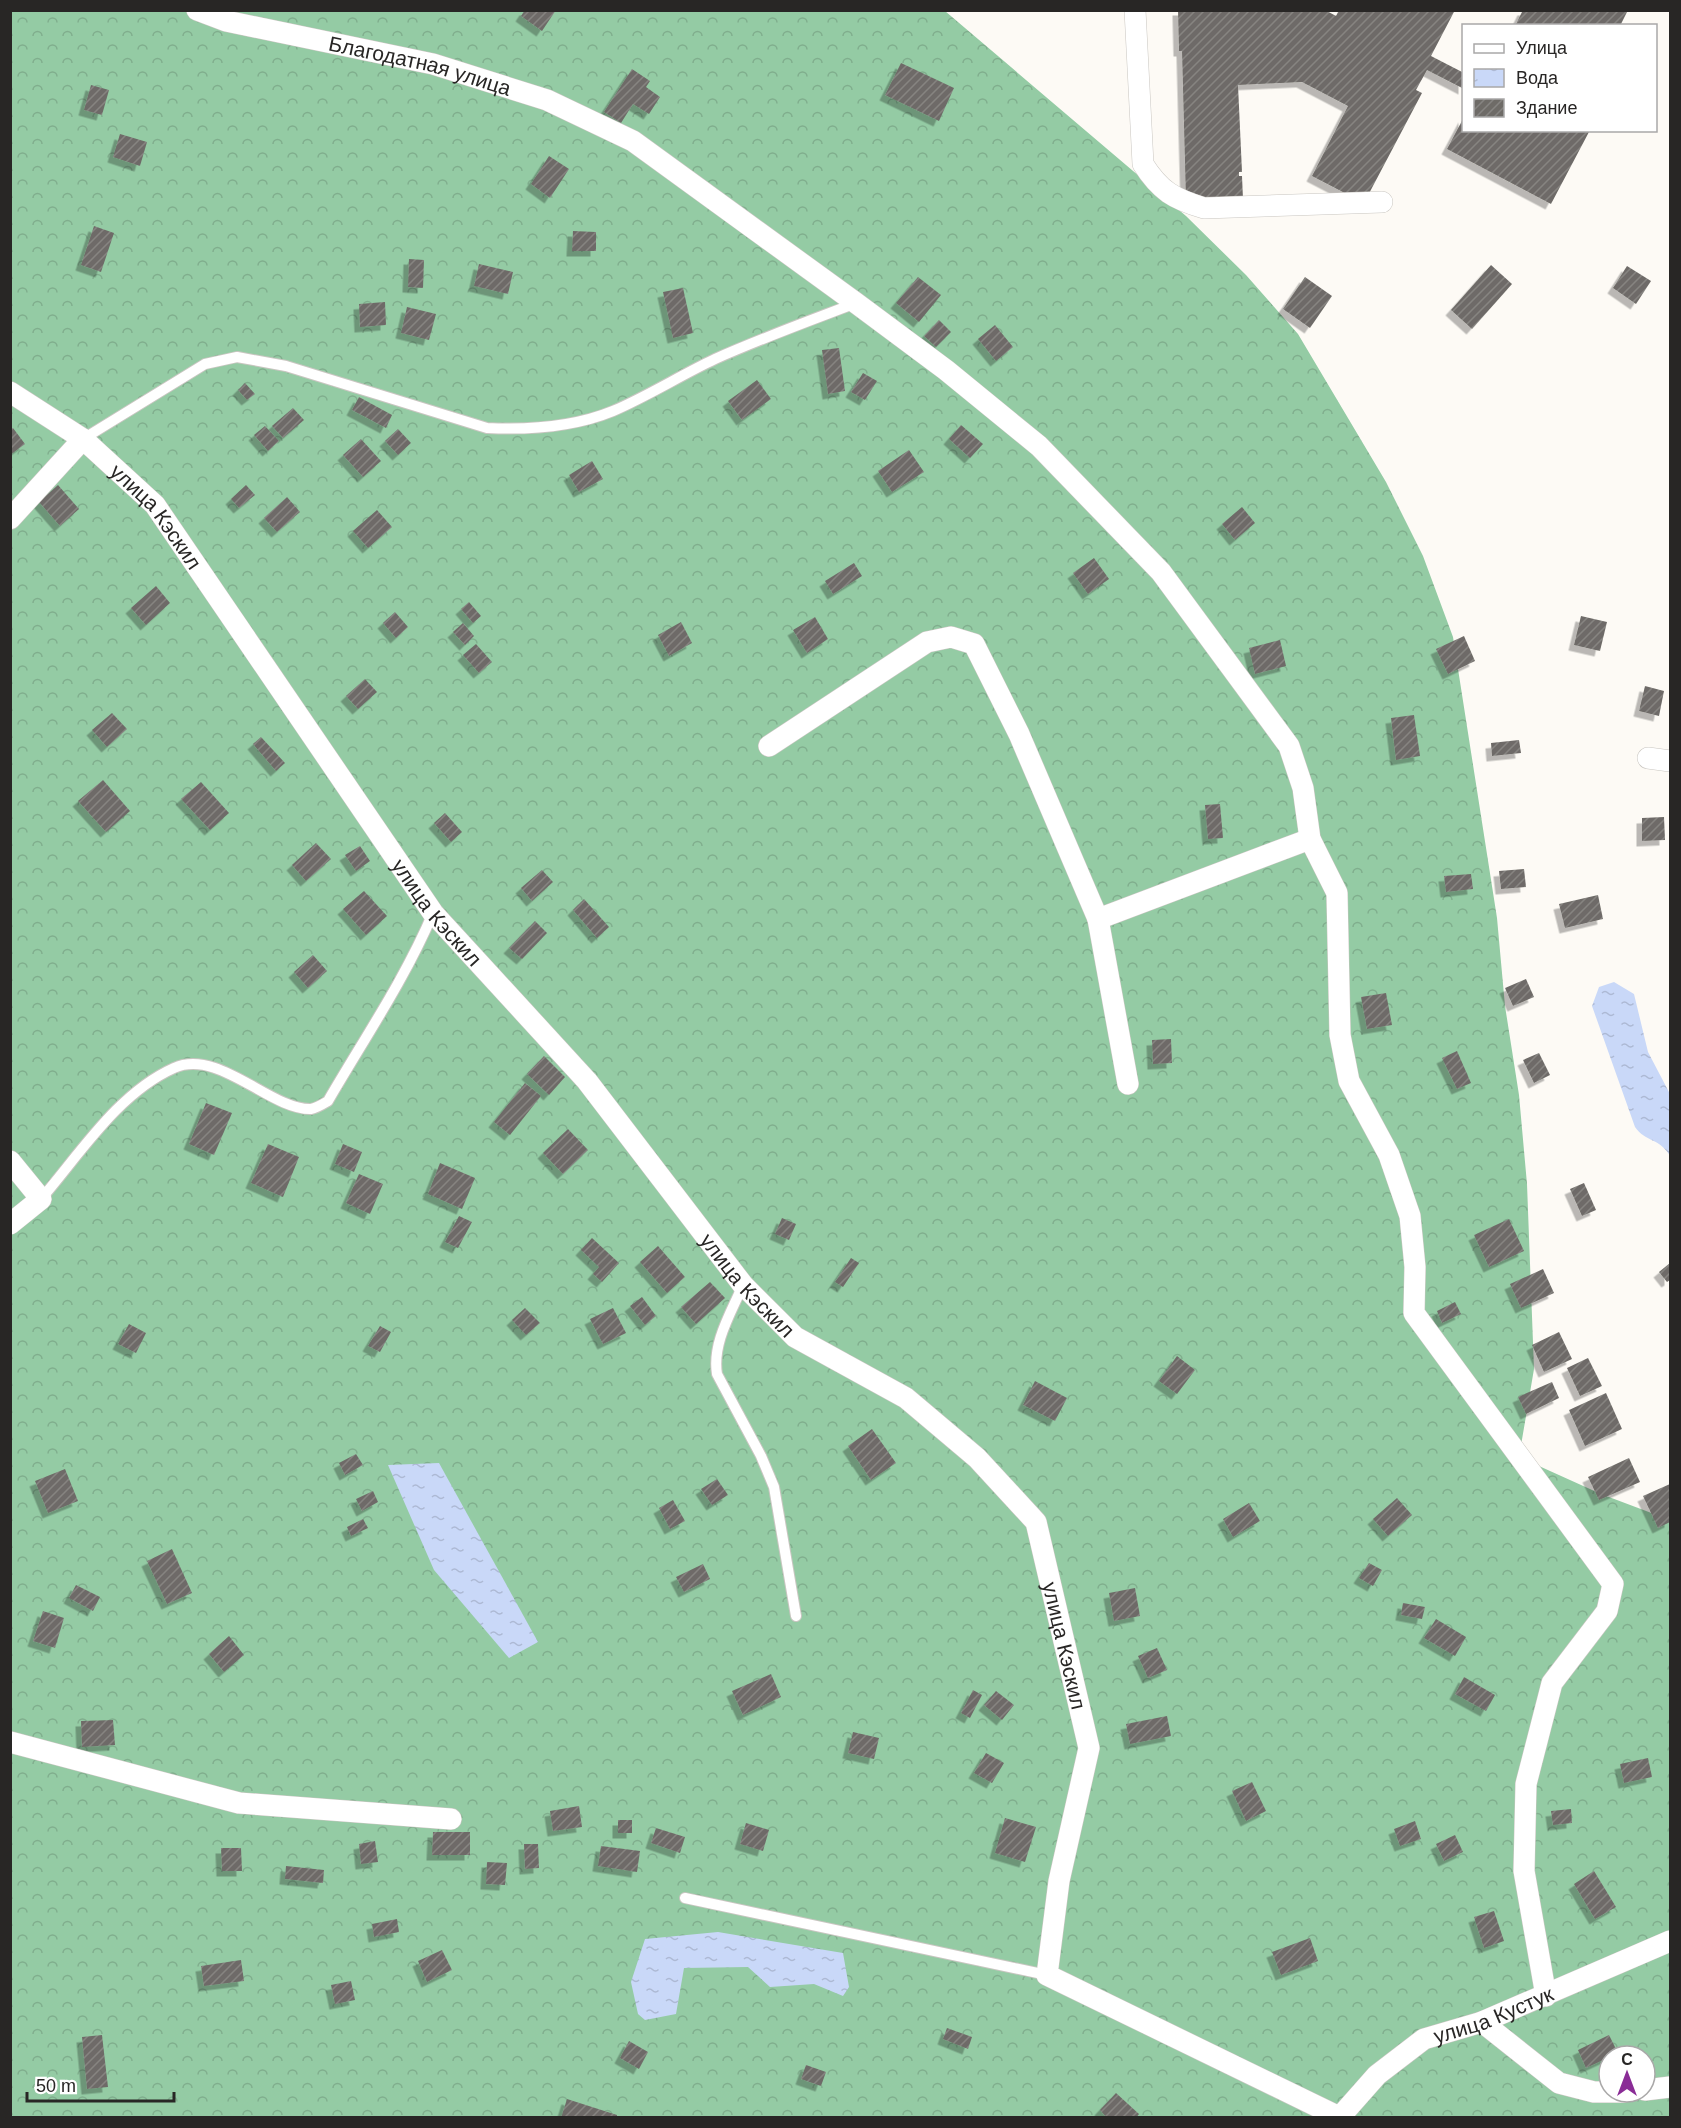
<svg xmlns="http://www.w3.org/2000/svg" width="1681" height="2128" viewBox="0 0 1681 2128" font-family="Helvetica,sans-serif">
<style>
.forest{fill:url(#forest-crowns);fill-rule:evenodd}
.water{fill:url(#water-ripples)}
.building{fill:url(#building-hatch);filter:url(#shadow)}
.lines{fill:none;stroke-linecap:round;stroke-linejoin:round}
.lane-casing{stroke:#c9c6c1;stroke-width:12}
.street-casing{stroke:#c9c6c1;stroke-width:22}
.lane{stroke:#fff;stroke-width:10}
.street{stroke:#fff;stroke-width:21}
.labels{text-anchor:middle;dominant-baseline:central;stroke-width:6;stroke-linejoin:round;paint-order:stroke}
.street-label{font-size:21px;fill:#282625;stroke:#fff}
</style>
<defs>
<pattern id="forest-crowns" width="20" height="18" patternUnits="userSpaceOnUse" patternTransform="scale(1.5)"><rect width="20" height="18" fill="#94cba4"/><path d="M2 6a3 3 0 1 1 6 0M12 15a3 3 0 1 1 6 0" fill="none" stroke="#80ae8d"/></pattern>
<pattern id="water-ripples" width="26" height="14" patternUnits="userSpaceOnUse" patternTransform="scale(1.5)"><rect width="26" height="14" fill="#c9d8f8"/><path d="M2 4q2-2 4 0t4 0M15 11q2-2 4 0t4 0" fill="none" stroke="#adb9d4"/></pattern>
<pattern id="building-hatch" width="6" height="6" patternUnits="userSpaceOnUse" patternTransform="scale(1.5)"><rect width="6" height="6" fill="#6e6b67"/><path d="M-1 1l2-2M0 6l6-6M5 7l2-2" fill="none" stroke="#868481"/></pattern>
<filter id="shadow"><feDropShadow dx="-5.5" dy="5.5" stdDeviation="0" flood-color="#0004"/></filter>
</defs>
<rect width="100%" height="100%" fill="#fdfaf5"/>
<path class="forest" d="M11,11H945L1186,216L1246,275L1298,334L1386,482L1423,556L1453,637L1497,918L1505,1006L1519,1095L1527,1184L1534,1369L1519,1457L1601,1494L1670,1520V2117L11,2118ZM1609,2056H1645V2092H1609Z"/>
<g class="water">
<path d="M1614,982L1634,994L1648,1052L1670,1094V1156C1660,1138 1645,1142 1635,1127L1592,1006L1599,987Z"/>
<path d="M439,1463L538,1642L509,1658L434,1570L388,1465Z"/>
<path d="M718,1932L843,1953L849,1987L843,1996L814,1984L770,1987L748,1967L684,1968L676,2014L645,2020L638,2014L631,1982L645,1939Z"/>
</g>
<g class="building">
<path d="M525,10H556L542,31L521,16Z"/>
<path d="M1178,10H1325L1336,16L1339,10H1455L1431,56L1464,73V89L1427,70L1416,90L1422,93L1364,203L1312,176L1348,106L1302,82L1238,85L1242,172H1239V176H1242L1243,199L1186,201L1182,51H1179Z"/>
<path d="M1523,10H1628L1620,26H1515Z"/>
<path d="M901,63L954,88L939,121L885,95Z"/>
<path d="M632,69L650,81L646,87L660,97L649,114L633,104L621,123L604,112Z"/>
<path d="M91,85L109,90L102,115L84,110Z"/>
<path d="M1464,117V130H1590L1551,204L1447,149Z"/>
<path d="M120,134L147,142L140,166L113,157Z"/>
<path d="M549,156L569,169L550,198L531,184Z"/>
<path d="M94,226L114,233L101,272L81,265Z"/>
<path d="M573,231L596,232V251H572Z"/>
<path d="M409,259L424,260L423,288L408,287Z"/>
<path d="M479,264L513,272L508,294L474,286Z"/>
<path d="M1491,265L1512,284L1472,329L1451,310Z"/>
<path d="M1627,266L1651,281L1636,304L1613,288Z"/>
<path d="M918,277L941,295L919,322L896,303Z"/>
<path d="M1305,277L1332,296L1310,328L1283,309Z"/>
<path d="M683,288L693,333L673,338L663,292Z"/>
<path d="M385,302L386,325L360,327L359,304Z"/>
<path d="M407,307L436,314L429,340L401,333Z"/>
<path d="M939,320L951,332L936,347L924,336Z"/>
<path d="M995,325L1013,347L996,361L978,339Z"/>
<path d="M839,348L845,391L828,394L822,350Z"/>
<path d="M863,373L877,381L865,400L851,392Z"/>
<path d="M757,380L771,399L742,420L728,401Z"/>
<path d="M245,383L255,394L247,400L238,390Z"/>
<path d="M359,397L392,415L386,428L352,410Z"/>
<path d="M293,408L304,420L283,438L272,426Z"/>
<path d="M961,425L983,444L970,458L949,439Z"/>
<path d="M265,426L279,441L268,451L254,435Z"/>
<path d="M13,428L25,444L10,455V430Z"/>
<path d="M398,429L411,443L398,455L385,441Z"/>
<path d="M361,439L381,461L363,477L343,455Z"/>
<path d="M909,450L924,472L892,492L878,471Z"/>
<path d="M592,461L603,479L579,492L569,475Z"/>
<path d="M58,485L79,509L60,526L39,502Z"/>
<path d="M246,485L255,495L239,508L231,499Z"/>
<path d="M287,497L300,512L277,532L264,518Z"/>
<path d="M1242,507L1255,523L1235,540L1222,524Z"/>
<path d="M377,510L392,527L368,548L353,531Z"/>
<path d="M1094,558L1109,579L1088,594L1073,573Z"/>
<path d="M854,563L862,576L833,594L825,581Z"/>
<path d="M156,586L170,603L146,625L131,608Z"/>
<path d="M469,602L481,616L473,623L461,609Z"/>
<path d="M395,612L408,627L396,638L383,623Z"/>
<path d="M1581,616L1607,622L1600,651L1574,645Z"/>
<path d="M815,617L828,639L807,653L793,630Z"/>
<path d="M681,622L692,643L669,656L658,635Z"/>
<path d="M463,623L474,636L465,645L453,632Z"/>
<path d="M1464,636L1475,661L1448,674L1436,649Z"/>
<path d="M1280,640L1286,666L1255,674L1249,648Z"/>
<path d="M476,644L492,662L479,673L463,655Z"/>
<path d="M365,679L377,692L358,709L346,696Z"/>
<path d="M1645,686L1664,691L1659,716L1639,711Z"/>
<path d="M112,713L127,729L107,747L92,730Z"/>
<path d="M1414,715L1420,756L1396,760L1391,718Z"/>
<path d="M261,737L285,763L276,771L253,744Z"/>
<path d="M1519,740L1521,753L1492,756L1491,743Z"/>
<path d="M103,780L130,811L106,832L78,801Z"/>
<path d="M201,782L229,813L210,830L181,799Z"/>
<path d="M1220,804L1223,838L1208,839L1205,805Z"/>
<path d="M445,813L462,832L451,842L434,823Z"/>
<path d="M1664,817L1665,840L1642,841V818Z"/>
<path d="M316,843L331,859L306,881L292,865Z"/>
<path d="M360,846L370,861L356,871L345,855Z"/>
<path d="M1524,869L1526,887L1501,889L1499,871Z"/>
<path d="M542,870L553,882L532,901L521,888Z"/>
<path d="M1471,874L1473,889L1446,892L1444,876Z"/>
<path d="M364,891L387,916L366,935L343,909Z"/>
<path d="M1598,895L1603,919L1565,928L1559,904Z"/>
<path d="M584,899L609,927L597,938L573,910Z"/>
<path d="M535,921L547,933L522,959L509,948Z"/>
<path d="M313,955L327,971L308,988L294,972Z"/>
<path d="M1526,979L1534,997L1513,1006L1505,988Z"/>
<path d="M1386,993L1392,1025L1367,1029L1361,997Z"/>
<path d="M1171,1039L1172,1063L1153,1064L1152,1040Z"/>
<path d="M1457,1051L1471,1083L1457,1089L1442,1058Z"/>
<path d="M1539,1053L1550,1075L1534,1083L1523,1060Z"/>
<path d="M544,1056L565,1077L549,1095L527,1074Z"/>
<path d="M525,1083L541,1096L510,1135L494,1122Z"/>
<path d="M206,1103L232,1113L214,1155L189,1144Z"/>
<path d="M568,1129L588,1150L563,1174L543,1153Z"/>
<path d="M268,1144L299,1157L283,1197L251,1183Z"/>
<path d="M343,1144L362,1152L354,1172L335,1164Z"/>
<path d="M440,1163L475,1178L462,1209L428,1194Z"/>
<path d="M359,1174L383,1184L370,1214L346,1203Z"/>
<path d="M1584,1183L1596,1210L1582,1216L1570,1189Z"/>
<path d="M459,1216L472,1222L458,1248L445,1242Z"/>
<path d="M782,1218L796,1224L789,1240L775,1234Z"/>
<path d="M1509,1219L1524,1251L1489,1267L1474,1235Z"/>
<path d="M592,1238L619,1263L602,1282L593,1274L599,1267L581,1250Z"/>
<path d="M658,1246L685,1277L667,1293L640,1262Z"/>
<path d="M851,1258L859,1263L843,1287L835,1282Z"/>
<path d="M1670,1263V1280L1667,1282L1659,1272Z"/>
<path d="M1543,1269L1554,1293L1521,1308L1510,1284Z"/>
<path d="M710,1282L725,1298L696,1324L681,1307Z"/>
<path d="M642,1297L656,1316L645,1325L630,1306Z"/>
<path d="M1455,1302L1461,1314L1442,1323L1437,1311Z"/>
<path d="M525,1308L540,1323L526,1335L512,1320Z"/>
<path d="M613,1308L626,1333L603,1344L590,1319Z"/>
<path d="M129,1324L146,1333L136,1353L118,1344Z"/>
<path d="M380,1326L391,1332L380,1352L368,1346Z"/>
<path d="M1559,1332L1572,1359L1544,1372L1532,1345Z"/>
<path d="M1177,1356L1195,1370L1177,1394L1159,1381Z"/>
<path d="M1588,1358L1602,1386L1580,1396L1567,1368Z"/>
<path d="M1035,1381L1067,1398L1055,1421L1023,1405Z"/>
<path d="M1552,1382L1559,1398L1526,1414L1518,1397Z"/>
<path d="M1606,1393L1622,1429L1585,1446L1569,1410Z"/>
<path d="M872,1429L896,1463L871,1480L848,1446Z"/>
<path d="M356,1454L363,1465L345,1475L339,1463Z"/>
<path d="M1629,1458L1640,1482L1599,1500L1588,1477Z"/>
<path d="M65,1469L78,1501L48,1513L35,1481Z"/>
<path d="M717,1479L728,1495L712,1505L701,1489Z"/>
<path d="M1670,1484V1522L1658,1528L1643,1496Z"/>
<path d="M373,1491L378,1502L362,1511L356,1499Z"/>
<path d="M1397,1498L1412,1515L1388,1536L1373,1519Z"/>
<path d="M673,1500L685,1521L670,1529L659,1508Z"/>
<path d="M1249,1503L1260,1521L1233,1537L1223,1519Z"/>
<path d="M363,1519L368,1528L351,1536L347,1527Z"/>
<path d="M172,1549L192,1593L167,1604L147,1561Z"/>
<path d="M1369,1563L1382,1570L1373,1586L1359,1578Z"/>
<path d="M703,1564L710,1579L684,1592L676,1577Z"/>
<path d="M76,1585L100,1597L93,1611L69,1598Z"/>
<path d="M1135,1588L1140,1616L1114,1621L1109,1593Z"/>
<path d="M1403,1603L1425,1607L1422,1619L1401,1615Z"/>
<path d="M43,1611L64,1618L55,1648L33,1641Z"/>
<path d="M1436,1619L1466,1637L1455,1656L1424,1638Z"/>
<path d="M229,1636L244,1655L224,1672L209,1654Z"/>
<path d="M1157,1648L1167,1670L1148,1678L1138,1656Z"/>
<path d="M771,1674L781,1697L743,1715L732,1691Z"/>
<path d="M1464,1677L1495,1695L1486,1711L1455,1694Z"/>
<path d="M973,1690L982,1695L970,1718L961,1713Z"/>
<path d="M996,1691L1014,1705L1002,1720L984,1705Z"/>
<path d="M1167,1716L1171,1736L1130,1744L1126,1724Z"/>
<path d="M113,1720L115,1745L82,1747L81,1721Z"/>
<path d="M853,1732L879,1738L874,1759L848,1753Z"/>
<path d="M986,1753L1004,1763L992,1783L974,1773Z"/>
<path d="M1648,1758L1652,1777L1624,1783L1620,1764Z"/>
<path d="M1252,1782L1266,1811L1246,1821L1232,1791Z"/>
<path d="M579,1806L582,1827L553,1831L550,1811Z"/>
<path d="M1571,1809L1572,1823L1553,1825L1551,1811Z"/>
<path d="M1005,1818L1036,1827L1025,1862L995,1853Z"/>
<rect x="618" y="1820" width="14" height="13"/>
<path d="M1415,1821L1421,1839L1400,1846L1394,1829Z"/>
<path d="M746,1823L769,1830L763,1851L740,1844Z"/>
<path d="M656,1828L685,1837L680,1853L651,1843Z"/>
<path d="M433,1832H470V1855H432Z"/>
<path d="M1455,1835L1463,1852L1444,1861L1436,1844Z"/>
<path d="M375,1841L378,1862L361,1864L359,1844Z"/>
<path d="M524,1844H538L539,1868L525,1869Z"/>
<path d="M601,1846L640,1851L637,1872L598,1866Z"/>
<path d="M221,1848H241L242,1871H222Z"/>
<path d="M487,1862L507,1863L505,1885L486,1884Z"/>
<path d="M286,1866L324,1870L323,1883L285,1879Z"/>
<path d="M1594,1871L1616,1907L1595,1919L1574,1884Z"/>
<path d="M1494,1911L1504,1941L1484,1948L1474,1917Z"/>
<path d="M397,1919L399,1932L374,1937L372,1924Z"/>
<path d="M1310,1938L1318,1961L1281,1975L1272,1952Z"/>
<path d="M442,1950L452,1970L427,1982L418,1961Z"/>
<path d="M241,1960L244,1981L204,1986L201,1966Z"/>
<path d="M351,1981L355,2000L335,2004L331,1985Z"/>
<path d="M947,2028L972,2037L968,2049L943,2039Z"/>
<path d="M102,2035L108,2087L87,2089L82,2037Z"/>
<path d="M1609,2035L1618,2053L1586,2068L1578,2050Z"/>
<path d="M629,2041L648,2052L639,2069L620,2058Z"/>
<path d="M806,2065L826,2072L821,2086L801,2079Z"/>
<path d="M1116,2093L1139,2114L1136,2118H1107L1100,2110Z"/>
<path d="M567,2099L617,2115V2118H561Z"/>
</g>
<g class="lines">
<defs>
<g id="lane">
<path d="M83,439L205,364L237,357L286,366L487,428C528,430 574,427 613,411C648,396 681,375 715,359C762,338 809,321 856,303"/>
<path d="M41,1199C80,1154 118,1093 174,1068C219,1048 270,1110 311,1109C317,1108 323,1104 328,1101C364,1039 405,979 433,913"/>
<path d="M743,1285C731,1313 712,1343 717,1374L761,1456L774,1487L796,1616"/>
<path d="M685,1898L1047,1975"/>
</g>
<g id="street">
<path id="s1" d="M197,10L226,21L433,64L547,100L633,141L856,303L946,370L1039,446L1161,572L1289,746L1303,788L1310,839L1337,893L1340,1035L1349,1081L1389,1155L1410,1216L1415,1267L1414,1313L1613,1584L1607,1611L1552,1683L1526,1784L1524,1871L1546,1996"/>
<path d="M1135,10L1143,164C1160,191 1174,199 1204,208L1382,202"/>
<path id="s2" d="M10,392L83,439L155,505L433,913L587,1081L743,1285L795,1337L906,1398L977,1458L1036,1522L1089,1748L1059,1881L1047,1975L1339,2117"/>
<path d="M10,519L83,439"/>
<path d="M769,746L927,642L951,637L974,644L1019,734L1098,919L1310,839"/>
<path d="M1648,758L1670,761"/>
<path d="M1098,919L1128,1084"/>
<path d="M10,1161L41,1199L10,1224"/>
<path d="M10,1742L239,1803L451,1819"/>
<path d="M1482,2022L1559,2083L1594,2092H1623"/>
<path d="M1645,2090L1670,2087"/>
<path id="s3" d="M1339,2118L1377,2075L1424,2039L1482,2022L1670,1941"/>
</g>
</defs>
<use href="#lane" class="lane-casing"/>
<use href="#street" class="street-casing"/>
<use href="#lane" class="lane"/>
<use href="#street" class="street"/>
</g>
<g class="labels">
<g class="street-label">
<text stroke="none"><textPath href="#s1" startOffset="230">Благодатная улица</textPath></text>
<text stroke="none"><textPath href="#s2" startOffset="194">улица Кэскил</textPath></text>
<text stroke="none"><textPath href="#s2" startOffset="680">улица Кэскил</textPath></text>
<text stroke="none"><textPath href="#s2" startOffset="1166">улица Кэскил</textPath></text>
<text stroke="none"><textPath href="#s2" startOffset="1670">улица Кэскил</textPath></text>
<text stroke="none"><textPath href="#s3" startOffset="190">улица Кустук</textPath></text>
</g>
</g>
<rect width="1681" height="2128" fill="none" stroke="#282625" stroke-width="24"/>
<rect x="1462" y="24" width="195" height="108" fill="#ffffff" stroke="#a9a8a8" stroke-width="1.5"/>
<rect x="1474" y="44" width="30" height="9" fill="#ffffff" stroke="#a9a8a8" stroke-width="1.5"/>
<text x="1516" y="54" font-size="18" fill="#282625">Улица</text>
<rect x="1474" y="69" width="30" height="18" fill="url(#water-ripples)" stroke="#a9a8a8" stroke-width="1.5"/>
<text x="1516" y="84" font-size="18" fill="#282625">Вода</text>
<rect x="1474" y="99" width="30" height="18" fill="url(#building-hatch)" stroke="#a9a8a8" stroke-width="1.5"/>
<text x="1516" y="114" font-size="18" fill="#282625">Здание</text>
<g transform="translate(1627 2074)"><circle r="28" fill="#ffffff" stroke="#a9a8a8" stroke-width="1.5"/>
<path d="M0-4.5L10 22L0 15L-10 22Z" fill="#8a2c96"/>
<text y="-9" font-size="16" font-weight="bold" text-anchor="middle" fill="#282625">С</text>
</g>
<path d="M27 2092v9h147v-9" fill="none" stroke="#282625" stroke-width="3"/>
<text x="36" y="2092" font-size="18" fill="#282625" stroke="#ffffff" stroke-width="4.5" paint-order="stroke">50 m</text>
</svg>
